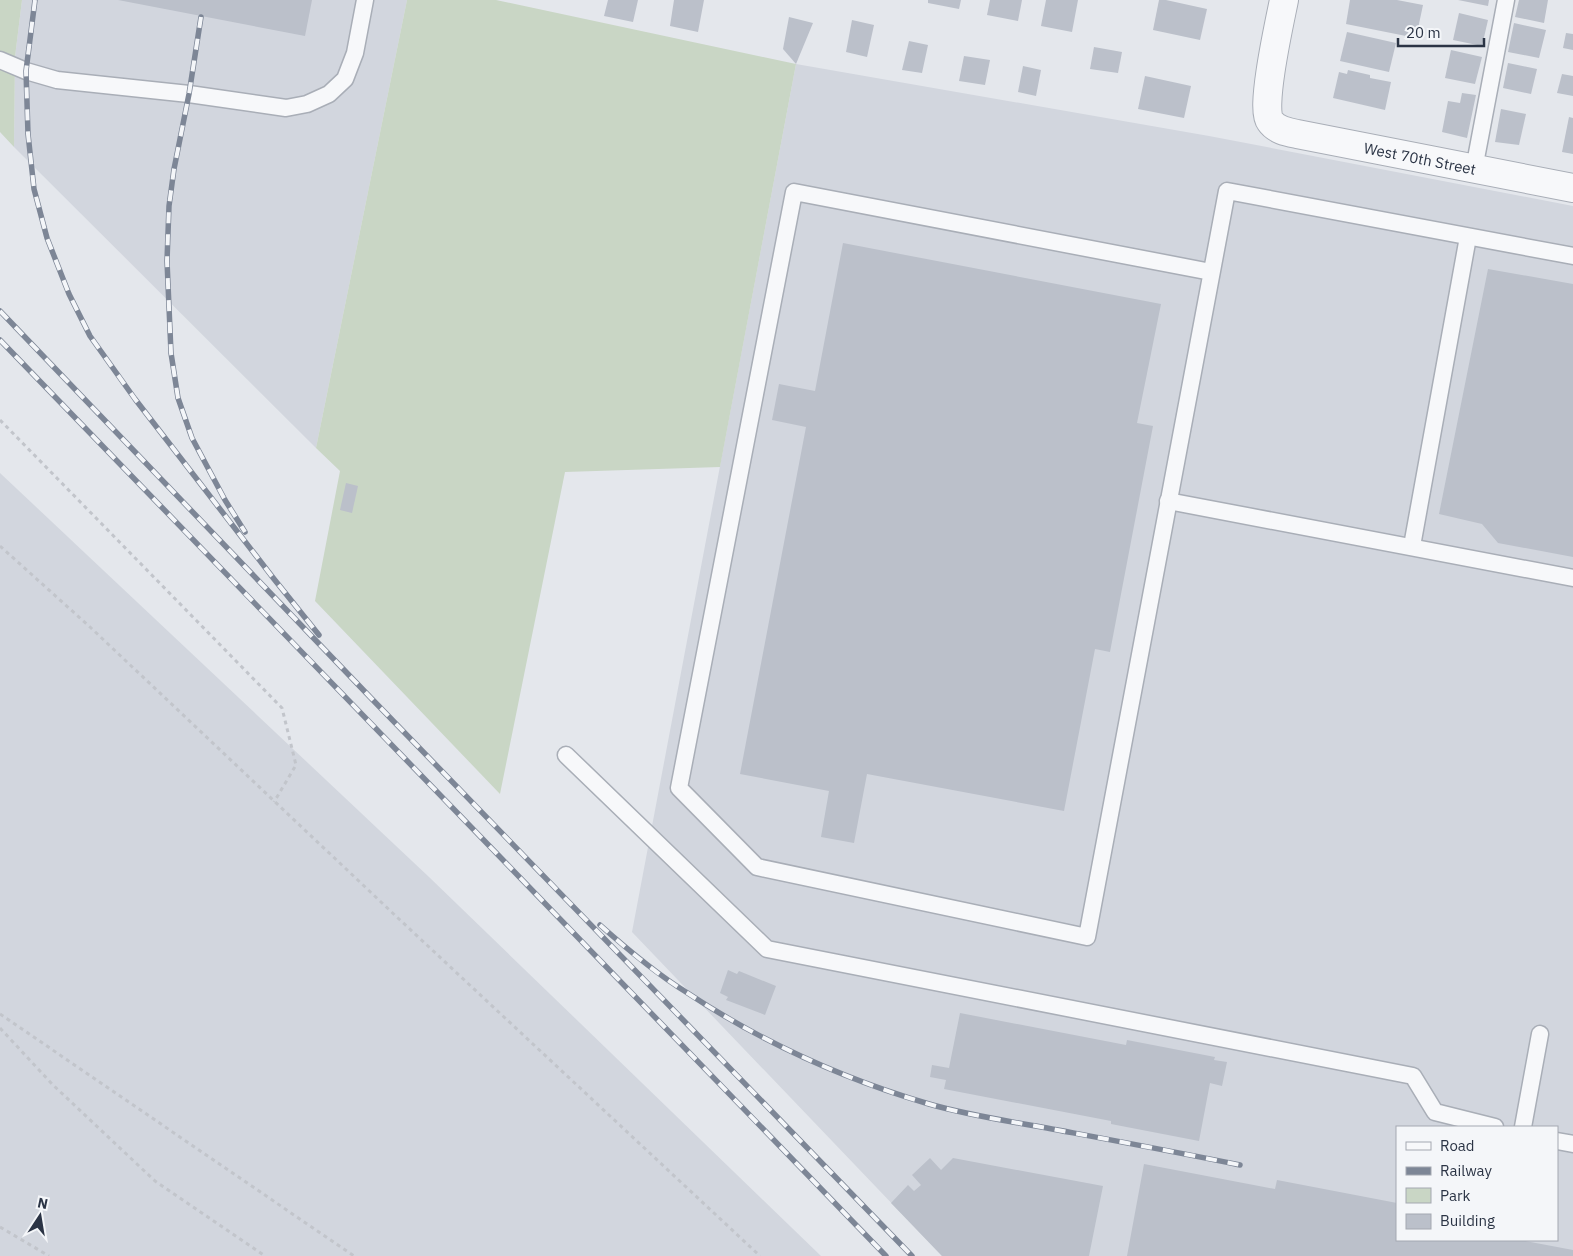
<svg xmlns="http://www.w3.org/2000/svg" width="1573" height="1256" viewBox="0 0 1573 1256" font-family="'IBM Plex Sans',sans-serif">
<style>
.built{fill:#d2d6de;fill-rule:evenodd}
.green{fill:#c9d6c5}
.building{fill:#bbc0ca}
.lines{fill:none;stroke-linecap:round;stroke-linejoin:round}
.lane-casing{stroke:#a9aeb7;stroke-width:19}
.street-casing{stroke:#a9aeb7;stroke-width:30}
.path{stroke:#c2c5cb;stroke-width:3;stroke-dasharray:4 4;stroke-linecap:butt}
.lane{stroke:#f7f8fa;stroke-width:16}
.street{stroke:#f7f8fa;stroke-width:28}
.rail-casing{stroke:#7d8696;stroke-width:5.5}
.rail{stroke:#f4f6f9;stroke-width:4;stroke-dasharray:11;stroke-linecap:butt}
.labels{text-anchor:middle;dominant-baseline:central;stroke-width:4;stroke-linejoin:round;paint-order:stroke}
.street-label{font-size:15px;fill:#2b3445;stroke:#f4f6f9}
</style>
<rect width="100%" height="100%" fill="#e4e7ec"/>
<g class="built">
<path d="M22,0H407L316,448L14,147L15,57Z"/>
<path d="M796,64L1209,136L1573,206V1256H942L632,932ZM1397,1127H1557V1240H1397Z"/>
<path d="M0,473L429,877L821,1256H0Z"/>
</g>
<g class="green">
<path d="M0,0H22L15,57L14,147L0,132Z"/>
<path d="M407,0H496L796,64L720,467L565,472L500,794L315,601L340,471L316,448Z"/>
</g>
<g class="building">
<path d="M118,0H312L305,36Z"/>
<path d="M608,0H638L633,22L604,16Z"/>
<path d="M674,0H704L698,32L670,26Z"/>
<path d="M928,0H961L959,9L928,3Z"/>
<path d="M990,0H1022L1018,21L987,15Z"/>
<path d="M1046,0H1078L1072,32L1041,26Z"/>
<path d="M1159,0H1166L1207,9L1200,40L1153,30Z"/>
<path d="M1350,0H1397L1423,5L1416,38L1346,24Z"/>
<path d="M1458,0H1489L1488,6Z"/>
<path d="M1519,0H1548L1544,23L1515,17Z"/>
<path d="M1459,13L1488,20L1482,46L1453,40Z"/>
<path d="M789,17L813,23L796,64L783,49Z"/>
<path d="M852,20L874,25L867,57L846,52Z"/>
<path d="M1514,23L1546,30L1539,58L1508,52Z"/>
<path d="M1347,32L1396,43L1389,72L1340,61Z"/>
<path d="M1566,33L1573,34V50L1563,48Z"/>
<path d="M909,41L928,45L922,73L902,70Z"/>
<path d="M1094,47L1122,52L1118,73L1090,69Z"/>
<path d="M1451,50L1482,57L1475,84L1445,78Z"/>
<path d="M964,56L990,60L985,85L959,81Z"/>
<path d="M1508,63L1537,69L1531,94L1503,88Z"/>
<path d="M1023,66L1041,70L1036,96L1018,92Z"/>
<path d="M1348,70L1370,75V78L1391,82L1385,110L1333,98L1339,72L1347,74Z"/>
<path d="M1562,74L1573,76V96L1557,93Z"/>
<path d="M1145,76L1191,86L1184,118L1138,109Z"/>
<path d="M1462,93L1476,95L1467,138L1442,132L1448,101L1460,103Z"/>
<path d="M1501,109L1526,114L1519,145L1495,142Z"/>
<path d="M1569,117L1573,118V154L1562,152Z"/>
<path d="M843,243L1161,304L1137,423L1153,426L1110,652L1095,649L1064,811L867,774L854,843L821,837L829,791L740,774L806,427L772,420L779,384L815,391Z"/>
<path d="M1488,269L1573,284V557L1498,543L1482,524L1439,514Z"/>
<path d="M346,483L358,486L352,513L340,510Z"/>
<path d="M728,970L737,974L739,971L776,986L765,1015L726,1000L728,997L720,993Z"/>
<path d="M960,1013L1126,1045L1127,1040L1215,1057L1214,1060L1227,1062L1222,1086L1210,1083L1199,1141L1111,1124V1121L944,1089L946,1080L930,1077L932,1065L949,1068Z"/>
<path d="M930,1158L941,1170L953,1158L1103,1186L1089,1256H942L891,1203L908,1185L914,1191L921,1185L912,1175Z"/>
<path d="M1144,1164L1275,1189L1277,1180L1397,1203V1240H1520L1573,1250V1256H1127Z"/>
</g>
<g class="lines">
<defs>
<g id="lane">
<path d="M0,60L26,71L57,80L189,94L286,108L307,104L329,94L345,79L355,53L365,0"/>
<path d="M1474,169L1506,0"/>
<path d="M1211,272L794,192L679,788L757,867L1087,937L1227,191L1573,256"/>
<path d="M1168,501L1573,578"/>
<path d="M1412,546L1468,237"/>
<path d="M566,755L767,949L1413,1076L1435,1112L1495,1127"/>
<path d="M1523,1127L1540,1034"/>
<path d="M1557,1141L1573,1144"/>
</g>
<g id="street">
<path id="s1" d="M1284,0C1280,20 1260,109 1270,121C1276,130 1287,132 1297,134L1573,188"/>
</g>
</defs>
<use href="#lane" class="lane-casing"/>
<use href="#street" class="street-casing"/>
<g class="path">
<path d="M0,420L282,708L296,765L274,802"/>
<path d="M0,546L90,627L399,919L760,1256"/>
<path d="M0,1014L354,1256"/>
<path d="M0,1028L53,1085L155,1181L265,1256"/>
<path d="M0,1227L49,1256"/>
</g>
<use href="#lane" class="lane"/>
<use href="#street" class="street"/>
<defs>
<g id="rail">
<path d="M35,0L26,71L28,134L34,189L47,238L69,294L90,336L135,399L274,579L319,635"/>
<path d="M201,17L189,94L174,169L169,206L167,261L171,353L178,398L192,438L225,500L245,532"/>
<path d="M0,311L370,697L912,1256"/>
<path d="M0,340L886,1256"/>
<path d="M600,925C627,949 655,973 686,992C760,1041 843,1079 929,1104C967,1115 1008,1121 1047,1128C1111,1140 1176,1152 1240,1165"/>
</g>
</defs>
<use href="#rail" class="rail-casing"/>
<use href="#rail" class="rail"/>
</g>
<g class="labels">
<g class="street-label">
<text stroke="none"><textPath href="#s1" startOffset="279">West 70th Street</textPath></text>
</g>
</g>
<rect x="1396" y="1126" width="162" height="115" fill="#f4f6f9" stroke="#a4a8b1"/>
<rect x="1406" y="1142" width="25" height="8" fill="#f7f8fa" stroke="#a4a8b1"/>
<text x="1440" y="1151" font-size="15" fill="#2b3445">Road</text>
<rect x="1406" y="1167" width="25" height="8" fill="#7d8696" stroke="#a4a8b1"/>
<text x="1440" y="1176" font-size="15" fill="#2b3445">Railway</text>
<rect x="1406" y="1188" width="25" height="15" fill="#c9d6c5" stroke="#a4a8b1"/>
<text x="1440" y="1201" font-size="15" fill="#2b3445">Park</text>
<rect x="1406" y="1214" width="25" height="15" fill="#bbc0ca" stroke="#a4a8b1"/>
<text x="1440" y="1226" font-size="15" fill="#2b3445">Building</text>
<g transform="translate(40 1216) rotate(12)" stroke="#f4f6f9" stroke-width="4" paint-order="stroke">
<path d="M0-4L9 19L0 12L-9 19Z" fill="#2b3445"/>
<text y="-8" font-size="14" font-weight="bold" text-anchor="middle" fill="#2b3445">N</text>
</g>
<path d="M1398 38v8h86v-8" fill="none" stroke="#2b3445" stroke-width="2.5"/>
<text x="1406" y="38" font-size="15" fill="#2b3445" stroke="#f4f6f9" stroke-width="4" paint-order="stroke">20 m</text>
</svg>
